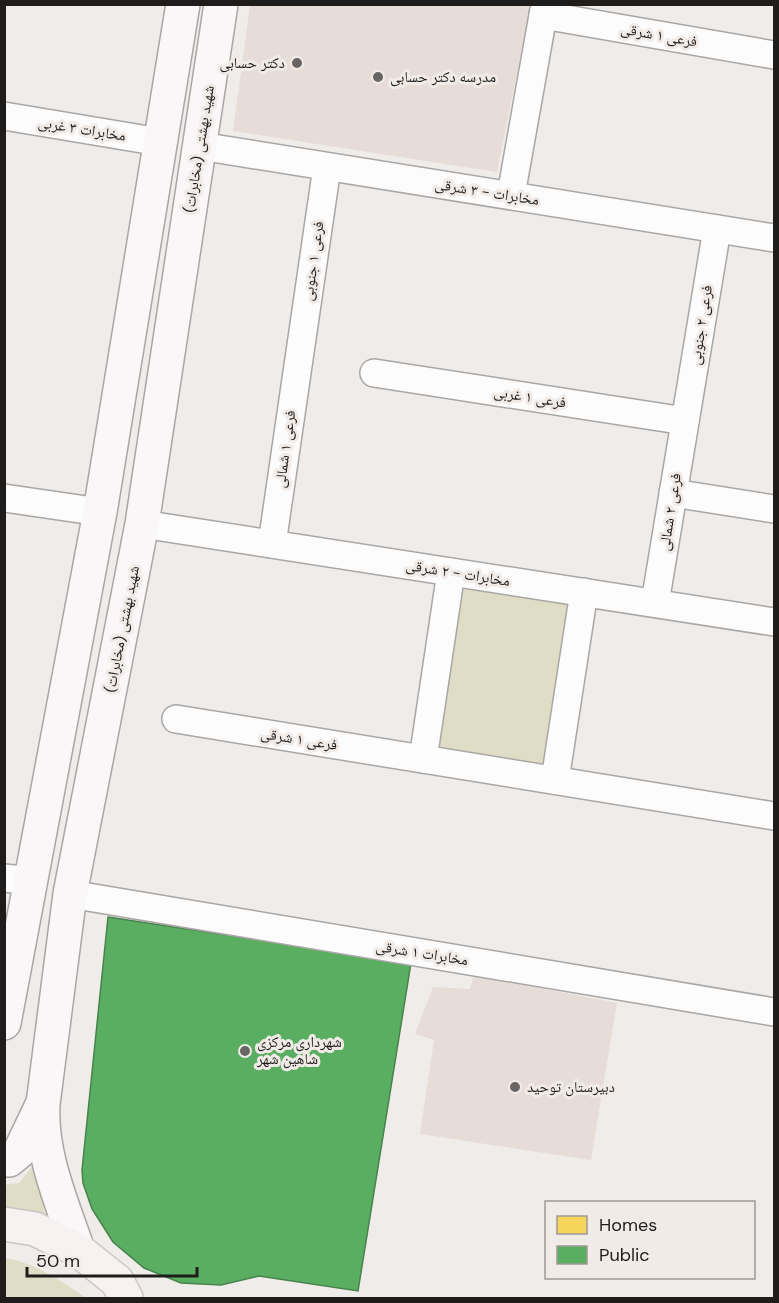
<svg xmlns="http://www.w3.org/2000/svg" width="779" height="1303" viewBox="0 0 779 1303" font-family="'DM Sans','Noto Naskh Arabic',sans-serif">
<style>
.built{fill:#e6ddd9}
.green{fill:#dfddc5}
.homes{fill:#f6d55c;stroke:#b69e49;stroke-width:1.5}
.public{fill:#5aae61;stroke:#48824c;stroke-width:1.5}
.lines{fill:none;stroke-linecap:round;stroke-linejoin:round}
.minor-casing{stroke:#a9a7a5;stroke-width:30}
.secondary-casing{stroke:#a9a7a5;stroke-width:36}
.primary-casing{stroke:#c8c6c6;stroke-width:36}
.minor{stroke:#fdfcfc;stroke-width:27}
.secondary{stroke:#f9f7f7;stroke-width:33}
.primary{stroke:#f7f2f1;stroke-width:33}
.poi-dot{fill:#686564;stroke:#f1ebe8;stroke-width:2}
.labels{text-anchor:middle;dominant-baseline:central;stroke-width:6;stroke-linejoin:round;paint-order:stroke}
.street-label{font-size:15px;fill:#1f1d1c;stroke:#f1ebe8}
.poi-label{font-size:15px;fill:#1f1d1c;stroke:#f1ebe8;text-anchor:start}
</style>
<rect width="100%" height="100%" fill="#efecea"/>
<g class="built">
<path d="M250,5H531L497,172L233,131Z"/>
<path d="M474,975L617,1003L591,1160L420,1134L434,1040L415,1034L433,987L470,989Z"/>
</g>
<g class="green">
<path d="M462,584L572,601L546,765L437,748Z"/>
<path d="M35,1163L46,1220L5,1209L4,1185L19,1183Z"/>
<path d="M5,1258C36,1263 61,1281 86,1298H5Z"/>
</g>
<g class="homes">
<path d="M141,1018L162,1020L160,1029L179,1034L185,1041L182,1055L192,1078L193,1067L227,1071L226,1077L304,1090L296,1132L220,1118L234,1144L181,1176L175,1212L157,1209L144,1218L136,1235L117,1218L84,1178L124,1146L113,1125L100,1124L101,1112H98L107,1045L114,1046L117,1024L141,1025Z"/>
<path d="M186,1175L285,1187L274,1275L172,1256Z"/>
</g>
<path class="public" d="M108,917L411,963L358,1291L259,1276L221,1285L181,1283L144,1268L113,1242L92,1209L83,1183L82,1170Z"/>
<g class="lines">
<defs>
<g id="minor">
<path d="M543,15L774,55"/>
<path d="M4,116L160,142"/>
<path d="M200,146L774,238"/>
<path d="M511,195L545,4"/>
<path d="M374,373L685,421"/>
<path d="M673,493L774,509"/>
<path d="M4,498L100,512"/>
<path d="M142,524L774,622"/>
<path d="M272,544L327,167"/>
<path d="M655,603L717,229"/>
<path d="M176,719L774,816"/>
<path d="M423,759L451,572"/>
<path d="M555,780L584,592"/>
<path d="M4,878L32,881"/>
<path d="M70,894L774,1012"/>
</g>
<g id="secondary">
<path d="M4,1023L100,512L183,4"/>
<path d="M4,1159L9,1160L20,1151L42,1105"/>
<path d="M78,1250C62,1203 40,1154 43,1104L70,894L142,524L221,4"/>
</g>
<path id="primary" d="M4,1224L35,1229L78,1250L117,1281L126,1298"/>
</defs>
<use href="#minor" class="minor-casing"/>
<use href="#secondary" class="secondary-casing"/>
<use href="#primary" class="primary-casing"/>
<use href="#minor" class="minor"/>
<use href="#secondary" class="secondary"/>
<use href="#primary" class="primary"/>
</g>
<g class="poi-dot">
<circle cx="297" cy="63" r="6"/>
<circle cx="378" cy="77" r="6"/>
<circle cx="245" cy="1051" r="6"/>
<circle cx="515" cy="1087" r="6"/>
</g>
<g class="labels">
<g class="street-label">
<text transform="translate(659 35) rotate(10)">فرعی ۱ شرقی</text>
<text transform="translate(82 129) rotate(9)">مخابرات ۳ غربی</text>
<text transform="translate(199 149) rotate(-81)">شهید بهشتی (مخابرات)</text>
<text transform="translate(487 192) rotate(9)">مخابرات - ۳ شرقی</text>
<text transform="translate(313 261) rotate(-82)">فرعی ۱ جنوبی</text>
<text transform="translate(701 325) rotate(-81)">فرعی ۲ جنوبی</text>
<text transform="translate(530 397) rotate(9)">فرعی ۱ غربی</text>
<text transform="translate(285 449) rotate(-82)">فرعی ۱ شمالی</text>
<text transform="translate(670 512) rotate(-81)">فرعی ۲ شمالی</text>
<text transform="translate(458 573) rotate(9)">مخابرات - ۲ شرقی</text>
<text transform="translate(122 629) rotate(-79)">شهید بهشتی (مخابرات)</text>
<text transform="translate(299 739) rotate(9)">فرعی ۱ شرقی</text>
<text transform="translate(422 953) rotate(9)">مخابرات ۱ شرقی</text>
</g>
<g class="poi-label">
<text x="285" y="63" text-anchor="end">دکتر حسابی</text>
<text x="390" y="77">مدرسه دکتر حسابی</text>
<text x="257" y="1042">شهرداری مرکزی<tspan x="257" dy="17">شاهین شهر</tspan></text>
<text x="527" y="1087">دبیرستان توحید</text>
</g>
</g>
<rect width="779" height="1303" fill="none" stroke="#1f1d1c" stroke-width="12"/>
<rect x="545" y="1201" width="210" height="78" fill="#f1ebe8" stroke="#9d9996" stroke-width="1.5"/>
<rect x="557" y="1216" width="30" height="18" fill="#f6d55c" stroke="#9d9996" stroke-width="1.5"/>
<text x="599" y="1231" font-size="18" fill="#1f1d1c">Homes</text>
<rect x="557" y="1246" width="30" height="18" fill="#5aae61" stroke="#9d9996" stroke-width="1.5"/>
<text x="599" y="1261" font-size="18" fill="#1f1d1c">Public</text>
<path d="M27 1267v9h170v-9" fill="none" stroke="#1f1d1c" stroke-width="3"/>
<text x="36" y="1267" font-size="18" fill="#1f1d1c" stroke="#f1ebe8" stroke-width="4.5" paint-order="stroke">50 m</text>
</svg>
